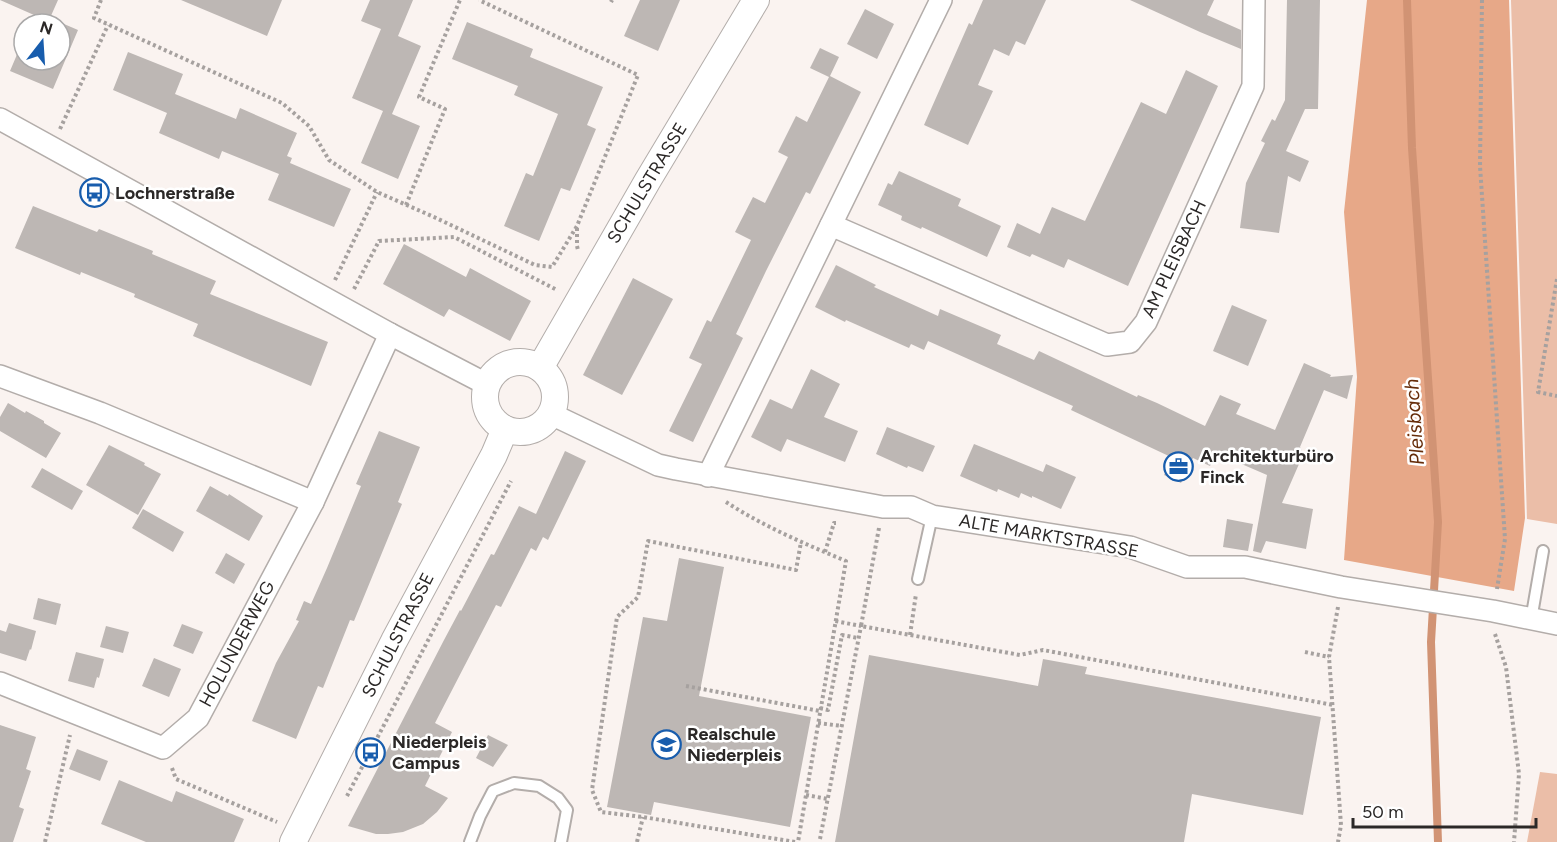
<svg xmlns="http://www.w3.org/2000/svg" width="1557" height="842" viewBox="0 0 1557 842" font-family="Figtree,sans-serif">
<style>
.green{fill:#ebbea8}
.forest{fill:#e7a888}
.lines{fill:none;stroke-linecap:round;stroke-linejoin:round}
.stream{stroke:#d19374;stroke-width:8}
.building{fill:#bdb7b4}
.service-casing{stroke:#b3adaa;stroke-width:14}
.minor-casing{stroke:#b3adaa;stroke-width:24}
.tertiary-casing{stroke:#b3adaa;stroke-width:28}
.path{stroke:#a6a19f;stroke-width:4;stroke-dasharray:3 3;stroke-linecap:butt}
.service{stroke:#fff;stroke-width:10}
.minor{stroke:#fff;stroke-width:21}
.tertiary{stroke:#fff;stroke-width:26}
.labels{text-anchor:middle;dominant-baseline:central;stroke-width:5;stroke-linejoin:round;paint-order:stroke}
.street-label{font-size:18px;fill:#2b2827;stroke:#fff}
.poi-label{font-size:18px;font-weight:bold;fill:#2b2827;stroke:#fff;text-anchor:start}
.water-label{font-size:20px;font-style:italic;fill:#662d0a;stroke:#fff}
</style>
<rect width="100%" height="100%" fill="#faf3f0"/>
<g class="green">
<path d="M1511,0H1557V524L1527,519Z"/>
<path d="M1540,772L1557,774V842H1527Z"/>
</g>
<path class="forest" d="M1367,0H1509L1525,518L1514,591L1344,560L1357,377L1344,212Z"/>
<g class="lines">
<path class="stream" d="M1407,0L1412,148L1438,522L1431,642L1438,842"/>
</g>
<g class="building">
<path d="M0,0H58L50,18L78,30L53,89L10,71L24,38V60H60V24H30L34,15Z"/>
<path d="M181,0H282L267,36Z"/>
<path d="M370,0H413L398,36L421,46L392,114L420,126L398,179L361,163L383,111L352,98L381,29L361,21Z"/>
<path d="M640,0H680L658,51L624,36Z"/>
<path d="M983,0H1046L1025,45L1016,41L1009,56L994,49L978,85L993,91L968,145L924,125L969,23L972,25Z"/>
<path d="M1130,0H1214L1207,15L1241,30V49L1200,32Z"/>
<path d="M1287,0H1320L1318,109H1305L1286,151L1309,161L1300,182L1288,176L1279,233L1240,228L1246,183L1265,143L1261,141L1272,119L1275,121L1285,100Z"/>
<path d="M865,9L894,24L877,59L847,44Z"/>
<path d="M467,22L533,49L530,57L603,87L587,125L596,129L570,191L561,188L539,241L504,226L526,173L533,176L558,114L514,95L518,86L452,59Z"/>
<path d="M820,48L839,57L830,76L861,92L810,194L806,192L766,271L736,334L743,338L693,442L669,431L702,364L689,358L707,320L711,322L751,240L735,232L753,197L765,203L788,157L778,152L796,116L807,122L829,77L810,68Z"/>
<path d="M128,52L183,74L175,94L236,119L240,108L297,133L287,156L292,158L290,163L351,189L334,227L268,200L279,174L222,151L219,159L159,133L167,113L113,90Z"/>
<path d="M1186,70L1218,86L1128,286L1068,259L1064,268L1032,254L1030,257L1007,247L1017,223L1040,234L1052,207L1085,221L1141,102L1166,114Z"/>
<path d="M899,171L961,199L958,206L1001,226L987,257L922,227L921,229L901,220L902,216L878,205L888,183L892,185Z"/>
<path d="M33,206L97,232L99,229L153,251L152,254L216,281L210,294L328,342L311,386L193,336L198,324L134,297L135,294L81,272L80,275L15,248Z"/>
<path d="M404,244L466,277L470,268L531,301L510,341L449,309L444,317L383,284Z"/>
<path d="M836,265L876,285L874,287L938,316L940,309L1001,335L997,344L1034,360L1039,351L1137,397L1138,395L1157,403L1205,426L1220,395L1241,404L1236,414L1275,430L1304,363L1331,375L1330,377L1353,375L1347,399L1324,390L1300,447L1307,461L1299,464L1282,503L1313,509L1306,549L1266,541L1261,553L1253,551L1267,475L1216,453L1210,466L1193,458L1181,483L1164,475L1173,458L1071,410L1073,406L928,341L924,350L911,344L909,348L846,320L845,322L815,307Z"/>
<path d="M633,278L673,299L622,395L583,375Z"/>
<path d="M1232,305L1267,320L1248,366L1213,351Z"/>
<path d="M811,369L840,384L824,417L858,431L845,462L787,439L781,452L751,437L770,399L792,409Z"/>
<path d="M8,403L25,413L26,411L44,421V423L61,433L46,458L0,431V417Z"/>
<path d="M887,427L935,446L923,472L908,466L907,468L876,454Z"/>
<path d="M379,431L420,447L398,502L402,504L354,621L350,620L323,688L318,686L296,739L252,721L276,663L299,621L296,620L304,601L311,604L327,568L361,486L356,484Z"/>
<path d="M974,444L1043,472L1046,464L1076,477L1061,509L1032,496V498L1021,493L1019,498L998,489L997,492L960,476Z"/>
<path d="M109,445L145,463L144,465L161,474L138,515L86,485Z"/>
<path d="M565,451L586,461L548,540L543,537L536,551L531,548L501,607L496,605L435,723L452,732L425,786L448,798L437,812L423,824L403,832L388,834H376L348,826L444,640L460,610L461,611L491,554L494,555L519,506L536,514Z"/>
<path d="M42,468L83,491L72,510L31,487Z"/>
<path d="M210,486L228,496L229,494L263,516L249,541L196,511Z"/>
<path d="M143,509L184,532L173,552L132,528Z"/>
<path d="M1227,519L1253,524L1248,551L1223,547Z"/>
<path d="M226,553L245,564L234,584L215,573Z"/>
<path d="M679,558L724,567L699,696L811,717L790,827L654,802L651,815L607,807L643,617L667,621Z"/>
<path d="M38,598L61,604L56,625L33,619Z"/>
<path d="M9,623L36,631L31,650L30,649L26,661L0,653V630L6,632Z"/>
<path d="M182,624L203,632L193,654L173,646Z"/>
<path d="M106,626L129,632L123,653L100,647Z"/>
<path d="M76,652L104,659L99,678L97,677L94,688L68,681Z"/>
<path d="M869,655L1038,686L1043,659L1087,667L1085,674L1321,717L1303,815L1192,794L1184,842H835Z"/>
<path d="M154,658L181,669L169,697L142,686Z"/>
<path d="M0,725L36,737L26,769L31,771L19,807L24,809L13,842H0Z"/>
<path d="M488,735L508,745L493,767L476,758Z"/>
<path d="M77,749L108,761L100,781L69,769Z"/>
<path d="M119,780L172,802L176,791L244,819L234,842H146L101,824Z"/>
</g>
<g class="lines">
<defs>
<g id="service">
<path d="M918,579L932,516"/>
<path d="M1531,620L1543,551"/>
<path d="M470,842L480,816L493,791L514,783L539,786L558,798L567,810L561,842"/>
</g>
<g id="minor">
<path d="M0,119L390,334L488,385"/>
<path d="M831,225L1107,345L1130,342L1146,322L1253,86L1254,0"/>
<path d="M0,376L100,413L313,502"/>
<path d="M551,414L658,465L676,469L883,507H911L932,516L1130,547L1187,567H1245L1341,587L1493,611L1557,624"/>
<path d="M708,476L941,0"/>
<path d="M0,683L163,748L198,718L313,502L390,334"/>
</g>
<g id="tertiary">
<circle cx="520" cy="397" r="35"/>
<path d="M540,368L648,180L756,0"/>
<path d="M293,842L394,641L494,455L505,429"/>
</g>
</defs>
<use href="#service" class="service-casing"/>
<use href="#minor" class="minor-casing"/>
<use href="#tertiary" class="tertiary-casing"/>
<g class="path">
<path d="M101,0L94,18L282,103L309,126L329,160L377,192L434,217L535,265L552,267L577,226L638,75L479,0"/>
<path d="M1482,0L1480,166L1505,539L1497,589"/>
<path d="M611,2L612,0"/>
<path d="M60,129L108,25"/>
<path d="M406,205L445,109L419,97L460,0"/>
<path d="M577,228V246L578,250"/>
<path d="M1557,279L1538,392L1557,396"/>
<path d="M335,280L377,192"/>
<path d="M354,289L379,241L454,237L557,290"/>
<path d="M726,502C763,526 805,544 846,561L798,842"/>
<path d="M879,528L861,626L1020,655L1043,650L1333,705"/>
<path d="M825,552L834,523H836"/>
<path d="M1338,607L1329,657L1341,825L1338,842"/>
<path d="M1495,634L1506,667L1519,774L1514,842"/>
<path d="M910,635L916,594"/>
<path d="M1305,652L1329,657"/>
<path d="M686,686L820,711"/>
<path d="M820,708L828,710L842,635L858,638"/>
<path d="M818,723L842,726"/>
<path d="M172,768L176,779L277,822"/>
<path d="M806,795L828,799"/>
<path d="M347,796L511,481"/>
<path d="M820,839L861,626L835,621"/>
<path d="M45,842L70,735"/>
<path d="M637,842L643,817"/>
<path d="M795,842L643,817L601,812L592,790L617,617L638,597L648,541L796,570L801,542"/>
</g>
<use href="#service" class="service"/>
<use href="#minor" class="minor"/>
<use href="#tertiary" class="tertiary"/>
</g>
<defs>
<symbol id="bus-ring" viewBox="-11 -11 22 22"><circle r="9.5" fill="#fff" stroke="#185dad" stroke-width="1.5"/><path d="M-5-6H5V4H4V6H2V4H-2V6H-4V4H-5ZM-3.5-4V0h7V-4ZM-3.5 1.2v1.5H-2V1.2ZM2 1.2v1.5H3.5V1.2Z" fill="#185dad"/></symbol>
<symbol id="office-ring" viewBox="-11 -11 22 22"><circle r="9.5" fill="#fff" stroke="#185dad" stroke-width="1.5"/><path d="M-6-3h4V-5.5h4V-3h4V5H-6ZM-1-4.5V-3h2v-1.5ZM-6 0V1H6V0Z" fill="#185dad"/></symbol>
<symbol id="school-ring" viewBox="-11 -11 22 22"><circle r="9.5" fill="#fff" stroke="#185dad" stroke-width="1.5"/><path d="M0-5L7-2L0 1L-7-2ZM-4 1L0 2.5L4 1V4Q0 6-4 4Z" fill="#185dad"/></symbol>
</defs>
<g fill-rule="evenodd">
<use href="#bus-ring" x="78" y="176" width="33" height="33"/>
<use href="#office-ring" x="1162" y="450" width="33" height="33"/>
<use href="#school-ring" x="650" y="728" width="33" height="33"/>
<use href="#bus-ring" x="354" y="736" width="33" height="33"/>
</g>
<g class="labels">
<g class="street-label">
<text transform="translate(647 183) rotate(-59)">SCHULSTRASSE</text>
<text transform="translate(1174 259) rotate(-65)">AM PLEISBACH</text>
<text transform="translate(1049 536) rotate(10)">ALTE MARKTSTRASSE</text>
<text transform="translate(398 635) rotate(-63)">SCHULSTRASSE</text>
<text transform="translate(237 644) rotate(-62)">HOLUNDERWEG</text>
</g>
<g class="poi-label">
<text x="115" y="193">Lochnerstraße</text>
<text x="1200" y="456">Architekturbüro<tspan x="1200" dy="21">Finck</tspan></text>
<text x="687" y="734">Realschule<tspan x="687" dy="21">Niederpleis</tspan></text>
<text x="392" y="742">Niederpleis<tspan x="392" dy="21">Campus</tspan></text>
</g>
<g class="water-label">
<text transform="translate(1414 422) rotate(-94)">Pleisbach</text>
</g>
</g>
<g transform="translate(42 42) rotate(17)"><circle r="28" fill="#ffffff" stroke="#aaa9a9" stroke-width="1.5"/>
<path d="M0-4.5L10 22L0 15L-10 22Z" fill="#185dad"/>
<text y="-9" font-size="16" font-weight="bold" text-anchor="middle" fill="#2b2827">N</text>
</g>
<path d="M1353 818v9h183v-9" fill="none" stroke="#2b2827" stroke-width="3"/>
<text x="1362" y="818" font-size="18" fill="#2b2827" stroke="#ffffff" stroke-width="4.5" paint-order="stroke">50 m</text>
</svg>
